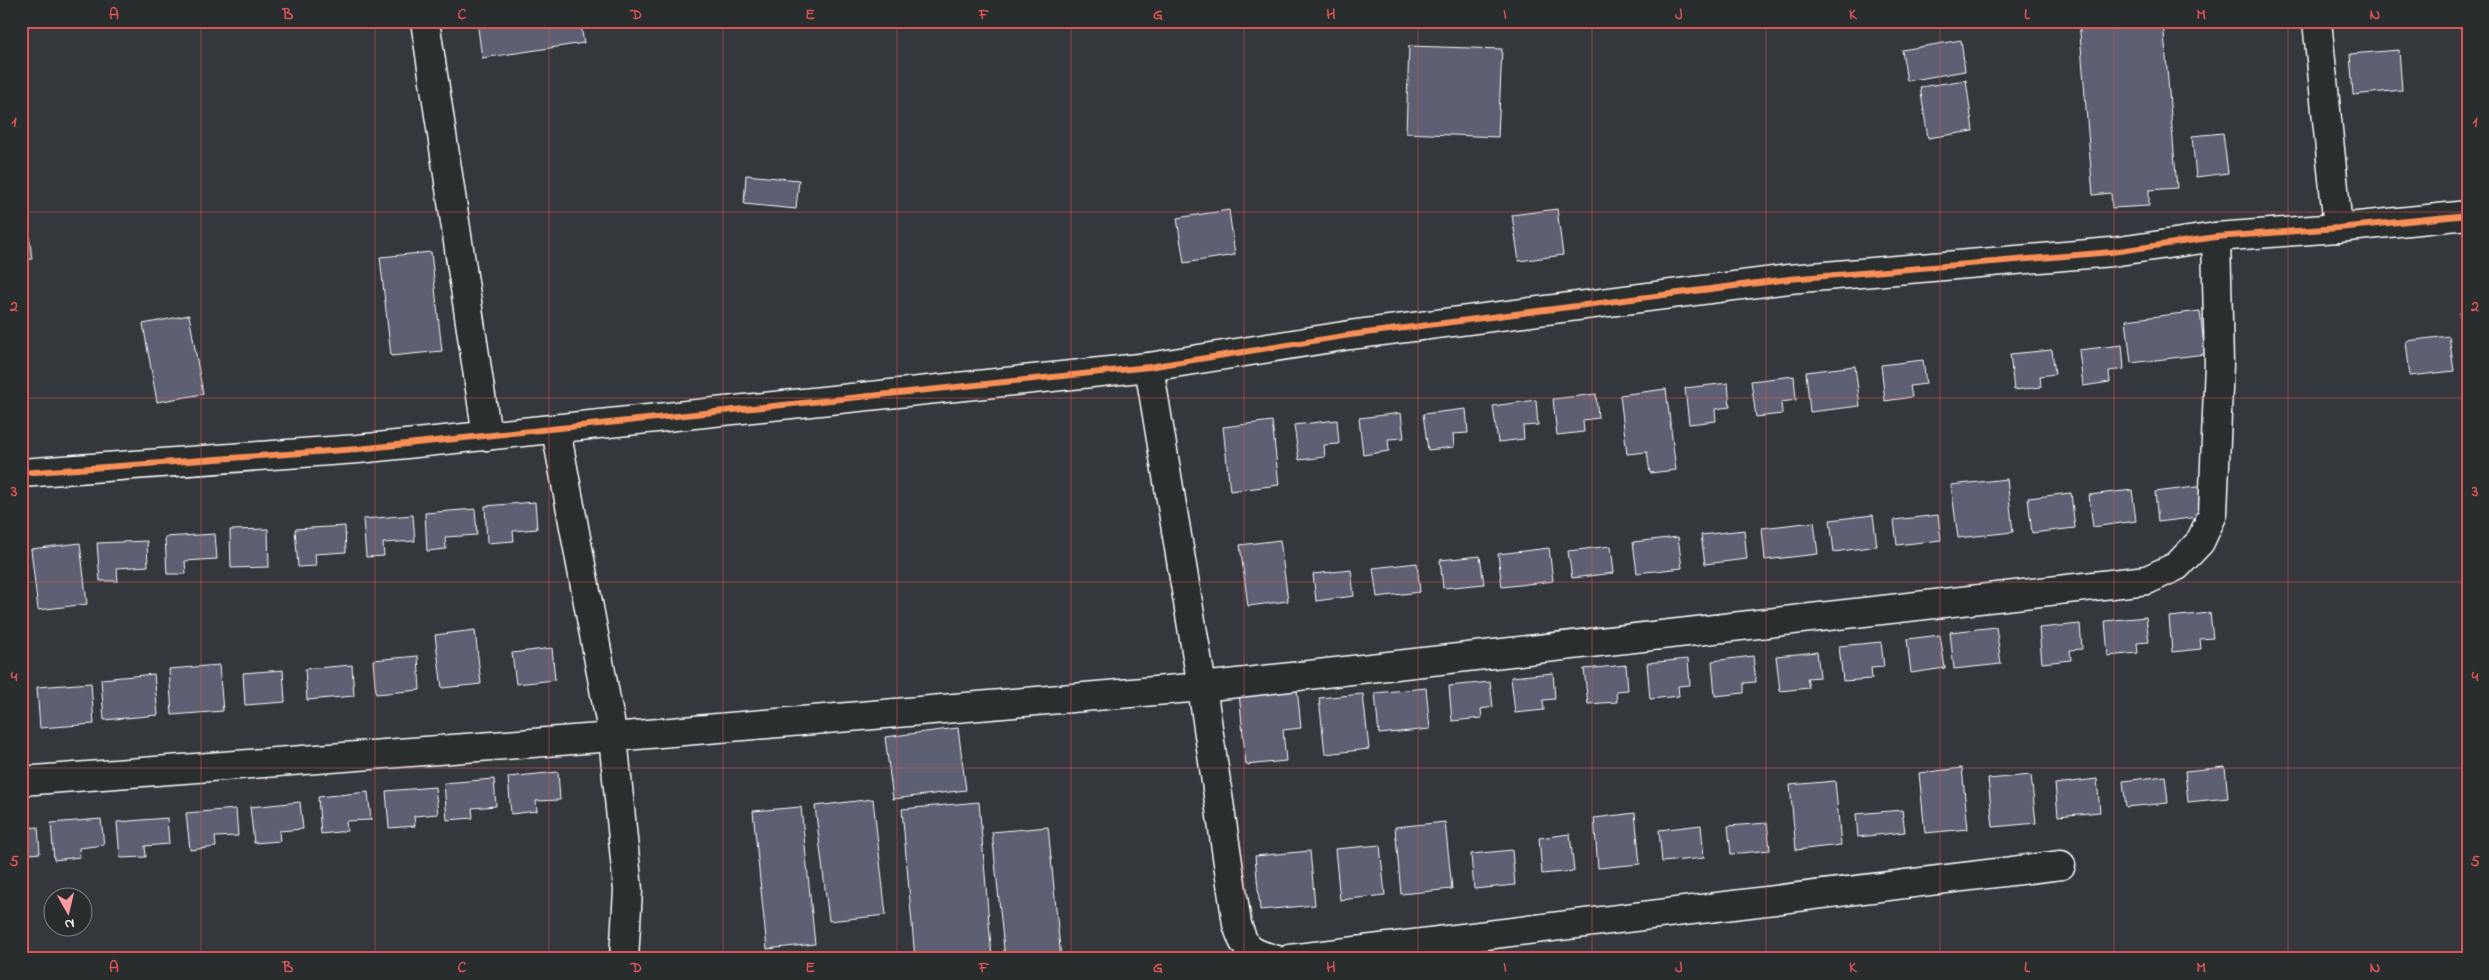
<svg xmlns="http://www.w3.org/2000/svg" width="2489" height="980" viewBox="0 0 2489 980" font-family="'Indie Flower',sans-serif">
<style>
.building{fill:#5d5f72;stroke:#fff}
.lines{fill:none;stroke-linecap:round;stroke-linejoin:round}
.minor-casing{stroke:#fff;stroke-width:31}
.minor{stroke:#2a2d2e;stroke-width:28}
.cycleway-casing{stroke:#2a2d2e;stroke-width:9}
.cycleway{stroke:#f78f57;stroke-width:6}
.grid{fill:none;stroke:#de5353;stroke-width:1;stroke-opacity:0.55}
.neatline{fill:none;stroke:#de5353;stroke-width:2}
.grid-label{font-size:16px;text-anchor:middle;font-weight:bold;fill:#de5353}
</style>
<rect width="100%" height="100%" fill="#34373c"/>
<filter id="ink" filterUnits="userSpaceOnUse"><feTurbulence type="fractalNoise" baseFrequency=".02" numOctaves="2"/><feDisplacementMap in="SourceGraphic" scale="10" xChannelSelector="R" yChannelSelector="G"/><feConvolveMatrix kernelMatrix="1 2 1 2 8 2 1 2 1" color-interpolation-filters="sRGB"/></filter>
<g filter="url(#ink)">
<g class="building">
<path d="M477,21H580L584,43L482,58Z"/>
<path d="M2079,21H2163L2177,188L2149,190V206L2112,208L2111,193L2093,195Z"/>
<path d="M1961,40L1965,71L1907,81L1902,50Z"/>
<path d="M1409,46L1502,49L1498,137L1406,133Z"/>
<path d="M2399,50L2402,90L2353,95L2350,54Z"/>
<path d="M1966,80L1973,131L1928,138L1920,87Z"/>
<path d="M2223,133L2228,173L2196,177L2192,136Z"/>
<path d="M746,175L799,180L796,209L744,204Z"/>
<path d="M1557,209L1563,255L1519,261L1512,215Z"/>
<path d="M1229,210L1235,255L1184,263L1177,218Z"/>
<path d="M28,226L32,259L21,260V227Z"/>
<path d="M431,252L442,351L391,356L380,257Z"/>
<path d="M2200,311L2205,354L2131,363L2126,320Z"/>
<path d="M2468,312V392H2467L2460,313Z"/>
<path d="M189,315L203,394L157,402L143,324Z"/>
<path d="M2449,336L2454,371L2410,376L2406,341Z"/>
<path d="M2122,345L2124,369L2109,371L2110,382L2083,386L2079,350Z"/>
<path d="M2052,350L2055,374L2040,376L2041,387L2014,390L2010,354Z"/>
<path d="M1923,360L1926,384L1910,386L1912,397L1885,401L1881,365Z"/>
<path d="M1855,366L1860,406L1810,412L1806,372Z"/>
<path d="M1794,376L1796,400L1781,402L1782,414L1756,417L1751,381Z"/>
<path d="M1728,383L1730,407L1715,409L1716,421L1689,424L1685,388Z"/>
<path d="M1666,389L1676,470L1650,473L1647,452L1627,454L1620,395Z"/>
<path d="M1596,394L1598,418L1583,420L1584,432L1557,435L1553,399Z"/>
<path d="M1536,400L1538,425L1523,426L1524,439L1498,442L1493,406Z"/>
<path d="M1466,409L1468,433L1453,434L1454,447L1428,450L1423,414Z"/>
<path d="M1401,413L1404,438L1388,439L1389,451L1363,455L1359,418Z"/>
<path d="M1337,420L1339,444L1324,445L1325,457L1299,460L1294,425Z"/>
<path d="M1272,421L1279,485L1230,491L1223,427Z"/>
<path d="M2007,479L2013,532L1958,538L1951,485Z"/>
<path d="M2204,486L2207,516L2158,522L2155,492Z"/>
<path d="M2132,490L2136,521L2093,527L2089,495Z"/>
<path d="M2071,493L2075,528L2032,533L2028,498Z"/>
<path d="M535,502L537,529L513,531L514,541L487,543L485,506Z"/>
<path d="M475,509L477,535L445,537L446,549L427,551L425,513Z"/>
<path d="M413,515L415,541L383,543L384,556L366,557L363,519Z"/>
<path d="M1873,515L1877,546L1834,552L1830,520Z"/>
<path d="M1938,515L1941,540L1897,545L1894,520Z"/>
<path d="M1814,522L1818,554L1765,560L1762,528Z"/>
<path d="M345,526L346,552L315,554L316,566L298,567L295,529Z"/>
<path d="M268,529L269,567L231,568L230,530Z"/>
<path d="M1744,530L1747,559L1705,564L1701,535Z"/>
<path d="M215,534L217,559L185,561L186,574H167L165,537Z"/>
<path d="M1678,537L1682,568L1637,573L1633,542Z"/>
<path d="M1280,540L1288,601L1248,606L1240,545Z"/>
<path d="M147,541L148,566L117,568L118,581H100L97,543Z"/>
<path d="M80,543L87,604L38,610L31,549Z"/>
<path d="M1611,546L1614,573L1572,578L1568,551Z"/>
<path d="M1549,548L1553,581L1502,587L1498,554Z"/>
<path d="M1480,556L1484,584L1443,588L1440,560Z"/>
<path d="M1417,563L1420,592L1377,597L1373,568Z"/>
<path d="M1351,570L1354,596L1316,601L1313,574Z"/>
<path d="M2210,613L2213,638L2200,639L2201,649L2172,652L2169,617Z"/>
<path d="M2146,617L2149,642L2137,643L2138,653L2108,656L2105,621Z"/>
<path d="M2080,624L2082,649L2070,650L2071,660L2042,663L2039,628Z"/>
<path d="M1996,627L2001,664L1954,669L1950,632Z"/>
<path d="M475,630L481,684L442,688L435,635Z"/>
<path d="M1940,635L1945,668L1911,673L1907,639Z"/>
<path d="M1881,642L1884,667L1871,668L1872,679L1843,681L1839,646Z"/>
<path d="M552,648L555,680L516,684L512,653Z"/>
<path d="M1817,652L1820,677L1807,678L1809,688L1780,691L1776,656Z"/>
<path d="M418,656L420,690L376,694L373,660Z"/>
<path d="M1753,656L1756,682L1744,683V693L1715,696L1712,661Z"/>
<path d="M1688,659L1690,685L1678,686L1679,696L1650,699L1647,663Z"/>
<path d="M219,665L223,711L172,715L169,669Z"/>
<path d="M352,665L354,696L307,700L305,669Z"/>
<path d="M1626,665L1628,690L1616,691L1617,702L1588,704L1584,669Z"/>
<path d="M283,670L285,702L245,705L243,673Z"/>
<path d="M1553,673L1555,699L1543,700L1544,710L1515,713L1511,677Z"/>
<path d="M154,674L158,715L104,720L101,679Z"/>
<path d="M1490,682L1493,707L1481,709L1482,718L1452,721L1449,686Z"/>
<path d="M91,683L94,724L40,728L37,687Z"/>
<path d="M1297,688L1301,728L1283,730L1286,761L1246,765L1239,693Z"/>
<path d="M1426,688L1430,729L1379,734L1375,693Z"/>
<path d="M1363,694L1369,749L1325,754L1319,698Z"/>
<path d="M958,728L966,790L893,799L885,737Z"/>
<path d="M2225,767L2228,798L2188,802L2185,771Z"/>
<path d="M1962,768L1968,829L1925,833L1919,773Z"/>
<path d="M558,772L560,800L536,801L537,811L511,814L508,777Z"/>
<path d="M2031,775L2036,823L1993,827L1988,779Z"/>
<path d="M2165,776L2168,803L2126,807L2123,781Z"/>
<path d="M494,779L496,806L472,808L473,818L447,820L444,783Z"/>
<path d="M2097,779L2100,812L2058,816L2055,784Z"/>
<path d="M1835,781L1841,845L1796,850L1790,785Z"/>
<path d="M435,787L438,814L414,816L415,826L389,828L386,791Z"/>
<path d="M368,792L371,820L346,821L347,831L321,834L318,797Z"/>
<path d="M873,799L886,915L829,921L815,806Z"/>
<path d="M300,802L303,829L279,831L280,841L254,843L250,807Z"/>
<path d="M979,802L992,959H915L902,809Z"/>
<path d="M801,807L815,944L767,949L753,811Z"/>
<path d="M236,809L238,836L215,837L216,847L190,850L186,813Z"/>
<path d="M1902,810L1905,832L1858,837L1856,814Z"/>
<path d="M1635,813L1640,864L1598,868L1594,818Z"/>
<path d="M167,818L169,844L145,846L146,857L120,858L117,822Z"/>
<path d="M101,819L104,845L79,848L80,857L54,860L51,823Z"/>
<path d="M1445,822L1452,889L1401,894L1395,827Z"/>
<path d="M1767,823L1770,850L1731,854L1728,826Z"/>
<path d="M1701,825L1704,858L1662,862L1659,830Z"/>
<path d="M38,827L40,853L21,855V828Z"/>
<path d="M1048,827L1061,959H1005L992,832Z"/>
<path d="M1570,834L1574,871L1542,874L1539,838Z"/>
<path d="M1380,845L1385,895L1340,900L1335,849Z"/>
<path d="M1512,850L1515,885L1474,889L1471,854Z"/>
<path d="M1310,851L1315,905L1260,910L1255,856Z"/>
<path d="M578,953L579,959H538Z"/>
</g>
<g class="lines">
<defs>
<g id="minor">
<path d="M425,21L487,436"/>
<path d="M2317,21L2338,228"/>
<path d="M1149,367L1202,687L1237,924C1245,950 1249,952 1274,959"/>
<path d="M21,473L358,449L1149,367L1350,335L1789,279L2112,252L2216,237L2338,228L2468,215"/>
<path d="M21,781L613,737L556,430"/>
<path d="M624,959L628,890L613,737L1202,687L2147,580L2177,566L2200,542L2213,514L2219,363L2216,237"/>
<path d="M1290,959L2061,865"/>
</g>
</defs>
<use href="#minor" class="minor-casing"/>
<use href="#minor" class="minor"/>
<defs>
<path id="cycleway" d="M21,473L358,449L1149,367L1350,335L1789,279L2112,252L2216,237L2338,228L2468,215"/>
</defs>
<use href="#cycleway" class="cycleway-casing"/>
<use href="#cycleway" class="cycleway"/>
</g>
</g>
<path class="grid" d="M201,21V959M375,21V959M549,21V959M723,21V959M897,21V959M1071,21V959M1244,21V959M1418,21V959M1592,21V959M1766,21V959M1940,21V959M2114,21V959M2288,21V959M21,212H2468M21,398H2468M21,582H2468M21,768H2468"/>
<rect width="2489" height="980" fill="none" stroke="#2a2d2e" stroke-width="55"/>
<g transform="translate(68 912) rotate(172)"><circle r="24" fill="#2a2d2e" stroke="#7f8182"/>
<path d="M0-4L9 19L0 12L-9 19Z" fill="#ff9aa2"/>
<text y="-8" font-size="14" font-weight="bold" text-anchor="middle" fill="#ffffff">N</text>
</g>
<rect x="28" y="28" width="2434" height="924" class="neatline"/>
<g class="grid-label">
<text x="114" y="19">A</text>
<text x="288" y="19">B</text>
<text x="462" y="19">C</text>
<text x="636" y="19">D</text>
<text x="810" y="19">E</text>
<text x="984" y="19">F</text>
<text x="1158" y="19">G</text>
<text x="1331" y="19">H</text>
<text x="1505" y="19">I</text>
<text x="1679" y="19">J</text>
<text x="1853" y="19">K</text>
<text x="2027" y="19">L</text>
<text x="2201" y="19">M</text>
<text x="2375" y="19">N</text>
<text x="14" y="126">1</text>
<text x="2475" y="126">1</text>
<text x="14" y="311">2</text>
<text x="2475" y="311">2</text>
<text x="14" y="496">3</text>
<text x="2475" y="496">3</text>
<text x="14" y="681">4</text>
<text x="2475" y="681">4</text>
<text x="14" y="866">5</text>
<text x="2475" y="866">5</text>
<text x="114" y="972">A</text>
<text x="288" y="972">B</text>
<text x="462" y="972">C</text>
<text x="636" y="972">D</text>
<text x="810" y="972">E</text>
<text x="984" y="972">F</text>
<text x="1158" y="972">G</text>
<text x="1331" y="972">H</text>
<text x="1505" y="972">I</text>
<text x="1679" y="972">J</text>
<text x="1853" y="972">K</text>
<text x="2027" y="972">L</text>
<text x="2201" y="972">M</text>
<text x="2375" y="972">N</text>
</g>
</svg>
